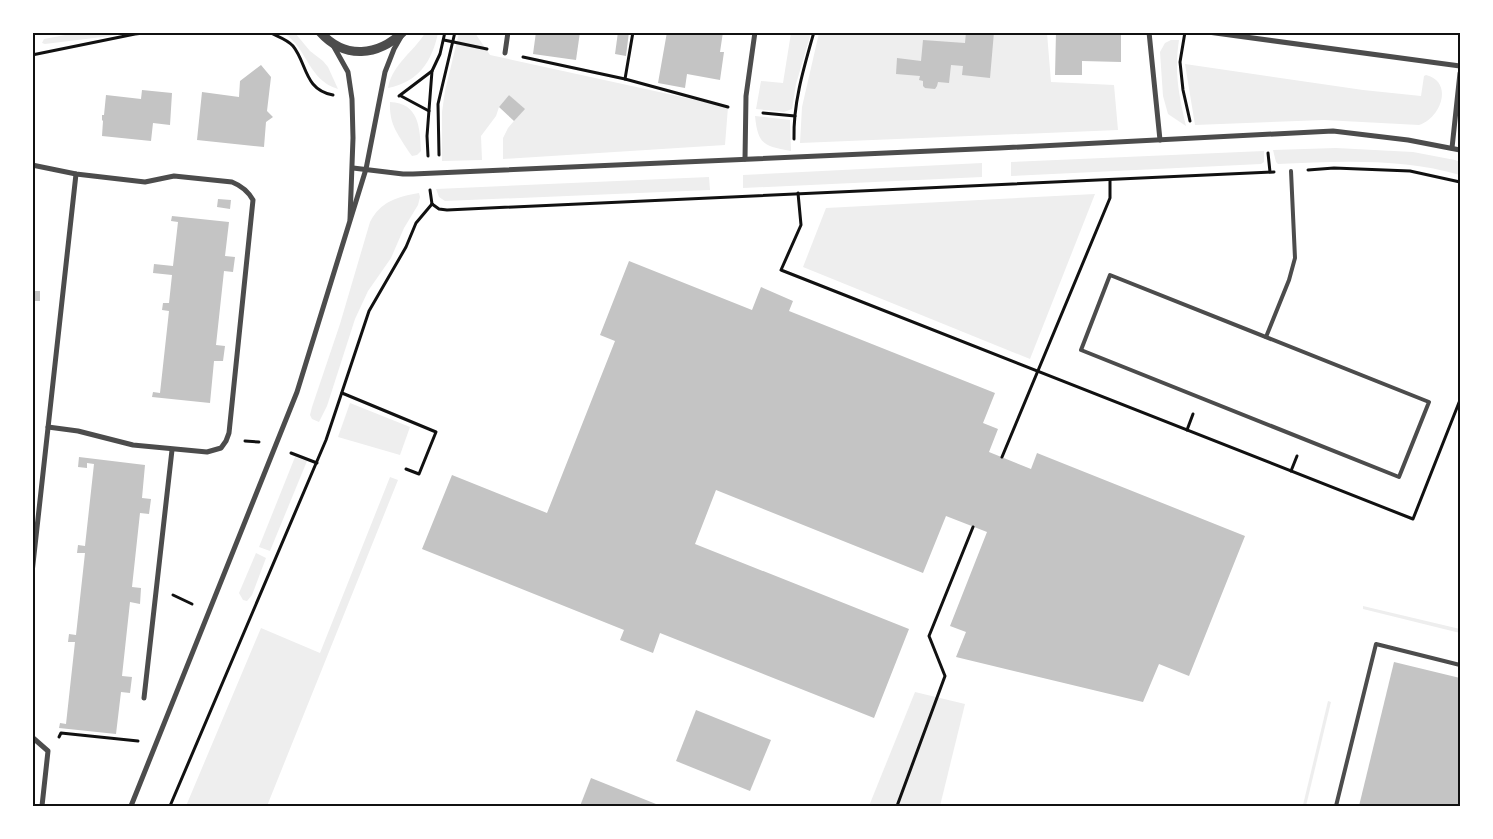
<svg xmlns="http://www.w3.org/2000/svg" width="1493" height="839" viewBox="0 0 1493 839" font-family="Barlow,sans-serif">
<style>
.green{fill:#eee}
.building{fill:#c4c4c4}
.lines{fill:none;stroke-linecap:round;stroke-linejoin:round}
.path{stroke:#111;stroke-width:3}
.service{stroke:#4c4c4c;stroke-width:4}
.minor{stroke:#4c4c4c;stroke-width:5}
.tertiary{stroke:#4c4c4c;stroke-width:9}
.neatline{fill:none;stroke:#111;stroke-width:2}
</style>
<rect width="100%" height="100%" fill="#fff"/>
<g class="green">
<path d="M81,32H125V33L110,36L45,44L42,43L44,39Z"/>
<path d="M284,33H295L310,51L323,61L328,67L338,89C308,80 308,49 284,33Z"/>
<path d="M425,33H438C432,61 419,82 388,88C393,63 413,53 425,33Z"/>
<path d="M459,33H475L490,55L728,107L725,145L503,159V138L508,128L524,109L509,95L499,107L496,116L481,136L482,160L442,161V112L445,91Z"/>
<path d="M791,33H811L796,84L792,109L784,112L756,109L761,81L783,83Z"/>
<path d="M819,33H1047L1051,82L1114,85L1118,130L800,143L802,107Z"/>
<path d="M1171,40H1179C1174,72 1179,95 1186,126L1168,114L1163,96L1160,52L1165,43Z"/>
<path d="M1185,64L1363,90L1421,96L1424,76L1426,75C1454,82 1441,118 1419,125L1324,120L1195,125Z"/>
<path d="M390,102C419,103 420,128 421,151L417,155L412,156L409,152C398,134 389,125 390,102Z"/>
<path d="M755,116L790,120L791,151C764,146 758,145 755,116Z"/>
<path d="M1336,148L1413,152L1455,160L1460,162V175C1403,158 1338,161 1278,164L1276,162L1273,150Z"/>
<path d="M1264,151V162L1261,164L1011,176V162Z"/>
<path d="M982,163V177L743,188V175Z"/>
<path d="M709,177L710,190L445,201L439,197L436,189Z"/>
<path d="M419,193L420,197L418,205L404,228L391,258L368,291L355,319L327,406L319,422L312,419L310,415L312,407L340,324L370,222C381,201 397,197 419,193Z"/>
<path d="M1095,194L1030,359L803,267L826,208Z"/>
<path d="M350,403L410,427L400,455L338,437Z"/>
<path d="M295,457L307,461L270,551L259,547Z"/>
<path d="M390,477L398,480L267,806H186L261,628L320,653Z"/>
<path d="M256,553L266,558L252,595L247,601L243,600L239,593Z"/>
<path d="M1363,606L1460,629V633L1363,609Z"/>
<path d="M915,692L965,704L940,806H869Z"/>
<path d="M1328,701L1331,702L1306,806L1303,805Z"/>
</g>
<g class="building">
<path d="M536,32H580L576,60L533,54Z"/>
<path d="M618,32H629L626,56L615,54Z"/>
<path d="M667,32H723L720,52H724L720,80L687,74L685,88L658,83Z"/>
<path d="M966,32H994L990,78L962,75L963,66L951,65L949,83L938,82L937,86L935,89L925,88L923,86V81L919,80L920,76L896,74L897,58L921,61L923,40L965,43Z"/>
<path d="M1056,32H1121V62L1082,61V75H1055Z"/>
<path d="M261,65L271,77L267,111L273,117L266,122L264,147L197,140L202,92L239,97L240,81Z"/>
<path d="M142,90L172,93L170,125L153,123L151,141L102,136L103,121L102,120V115H104L106,95L141,99Z"/>
<path d="M509,95L525,109L514,121L499,107Z"/>
<path d="M218,199L231,200L230,209L217,207Z"/>
<path d="M172,216L229,222L225,256L235,257L233,272L224,271L216,345L225,346L223,361H214L210,403L152,397L153,392L160,393L169,311L162,310L163,303H169L172,275L153,273L154,264L173,266L178,222L171,221Z"/>
<path d="M629,261L752,310L761,287L793,301L789,311L995,393L983,423L998,429L989,452L1031,469L1037,453L1245,536L1189,676L1159,664L1143,702L956,657L966,632L950,626L987,532L946,516L923,573L716,490L695,544L909,629L874,718L660,633L653,653L620,640L624,630L422,549L452,475L547,513L615,341L600,335Z"/>
<rect x="32" y="291" width="8" height="10"/>
<path d="M79,457L145,465L142,498L151,499L149,514L140,513L132,587L141,588L140,604L130,602L122,676L132,677L130,693L121,692L116,734L59,728L60,723L66,724L75,642H68L69,634L76,635L85,553H77L78,545L85,546L94,464L87,463V468L78,467Z"/>
<path d="M1394,662L1460,678V806H1359Z"/>
<path d="M696,710L771,740L750,791L676,761Z"/>
<path d="M591,778L661,806H580Z"/>
</g>
<g class="lines">
<g class="path">
<path d="M269,32C276,36 287,39 293,46C307,63 304,90 333,95"/>
<path d="M1185,32L1180,62L1183,90L1190,121"/>
<path d="M444,40L487,49"/>
<path d="M32,55L135,34L152,32"/>
<path d="M523,57L625,79L728,107"/>
<path d="M625,79L633,32"/>
<path d="M399,96L432,71L440,54L445,32"/>
<path d="M401,96L429,111"/>
<path d="M763,113L795,116"/>
<path d="M794,139C793,103 804,67 814,32"/>
<path d="M1268,153L1270,172"/>
<path d="M439,155L438,104L455,32"/>
<path d="M428,156L427,136L432,71"/>
<path d="M1308,170L1334,168L1410,171L1460,182"/>
<path d="M430,190L432,204"/>
<path d="M798,193L801,225L781,270L1413,519L1460,400"/>
<path d="M432,204L439,209L447,210L1274,172"/>
<path d="M342,393L436,432L419,474L406,469"/>
<path d="M1187,430L1193,414"/>
<path d="M245,441L259,442"/>
<path d="M291,453L317,463"/>
<path d="M1002,457L1110,198V180"/>
<path d="M1291,471L1297,456"/>
<path d="M173,595L192,604"/>
<path d="M59,737L61,733L138,741"/>
<path d="M170,806L326,440L369,311L406,247L416,223L432,204"/>
<path d="M897,806L945,676L929,636L973,527"/>
</g>
<g class="service">
<path d="M1110,275L1429,402L1399,477L1081,350Z"/>
<path d="M1266,337L1289,280L1295,258L1291,171"/>
<path d="M1336,806L1376,644L1460,665"/>
</g>
<g class="minor">
<path d="M1149,32L1160,140"/>
<path d="M1208,32L1460,66"/>
<path d="M334,47L348,72L352,99L353,138L350,219"/>
<path d="M505,53L508,32"/>
<path d="M1452,148L1460,73"/>
<path d="M745,159L746,96L755,32"/>
<path d="M32,165L76,174L145,182L174,176L232,182C242,186 248,191 253,200L229,433L226,441L221,448L207,452L133,445L78,431L48,427"/>
<path d="M353,168L403,174H413L999,148L1333,131L1408,140L1460,150"/>
<path d="M32,573L76,174"/>
<path d="M144,698L172,450"/>
<path d="M32,737L48,751L42,806"/>
<path d="M131,806L297,392L366,169L385,72L394,49L402,35"/>
</g>
<path class="tertiary" d="M320,32C345,60 378,56 403,32"/>
</g>
<rect width="1493" height="839" fill="none" stroke="#ffffff" stroke-width="68"/>
<rect x="34" y="34" width="1425" height="771" class="neatline"/>
</svg>
